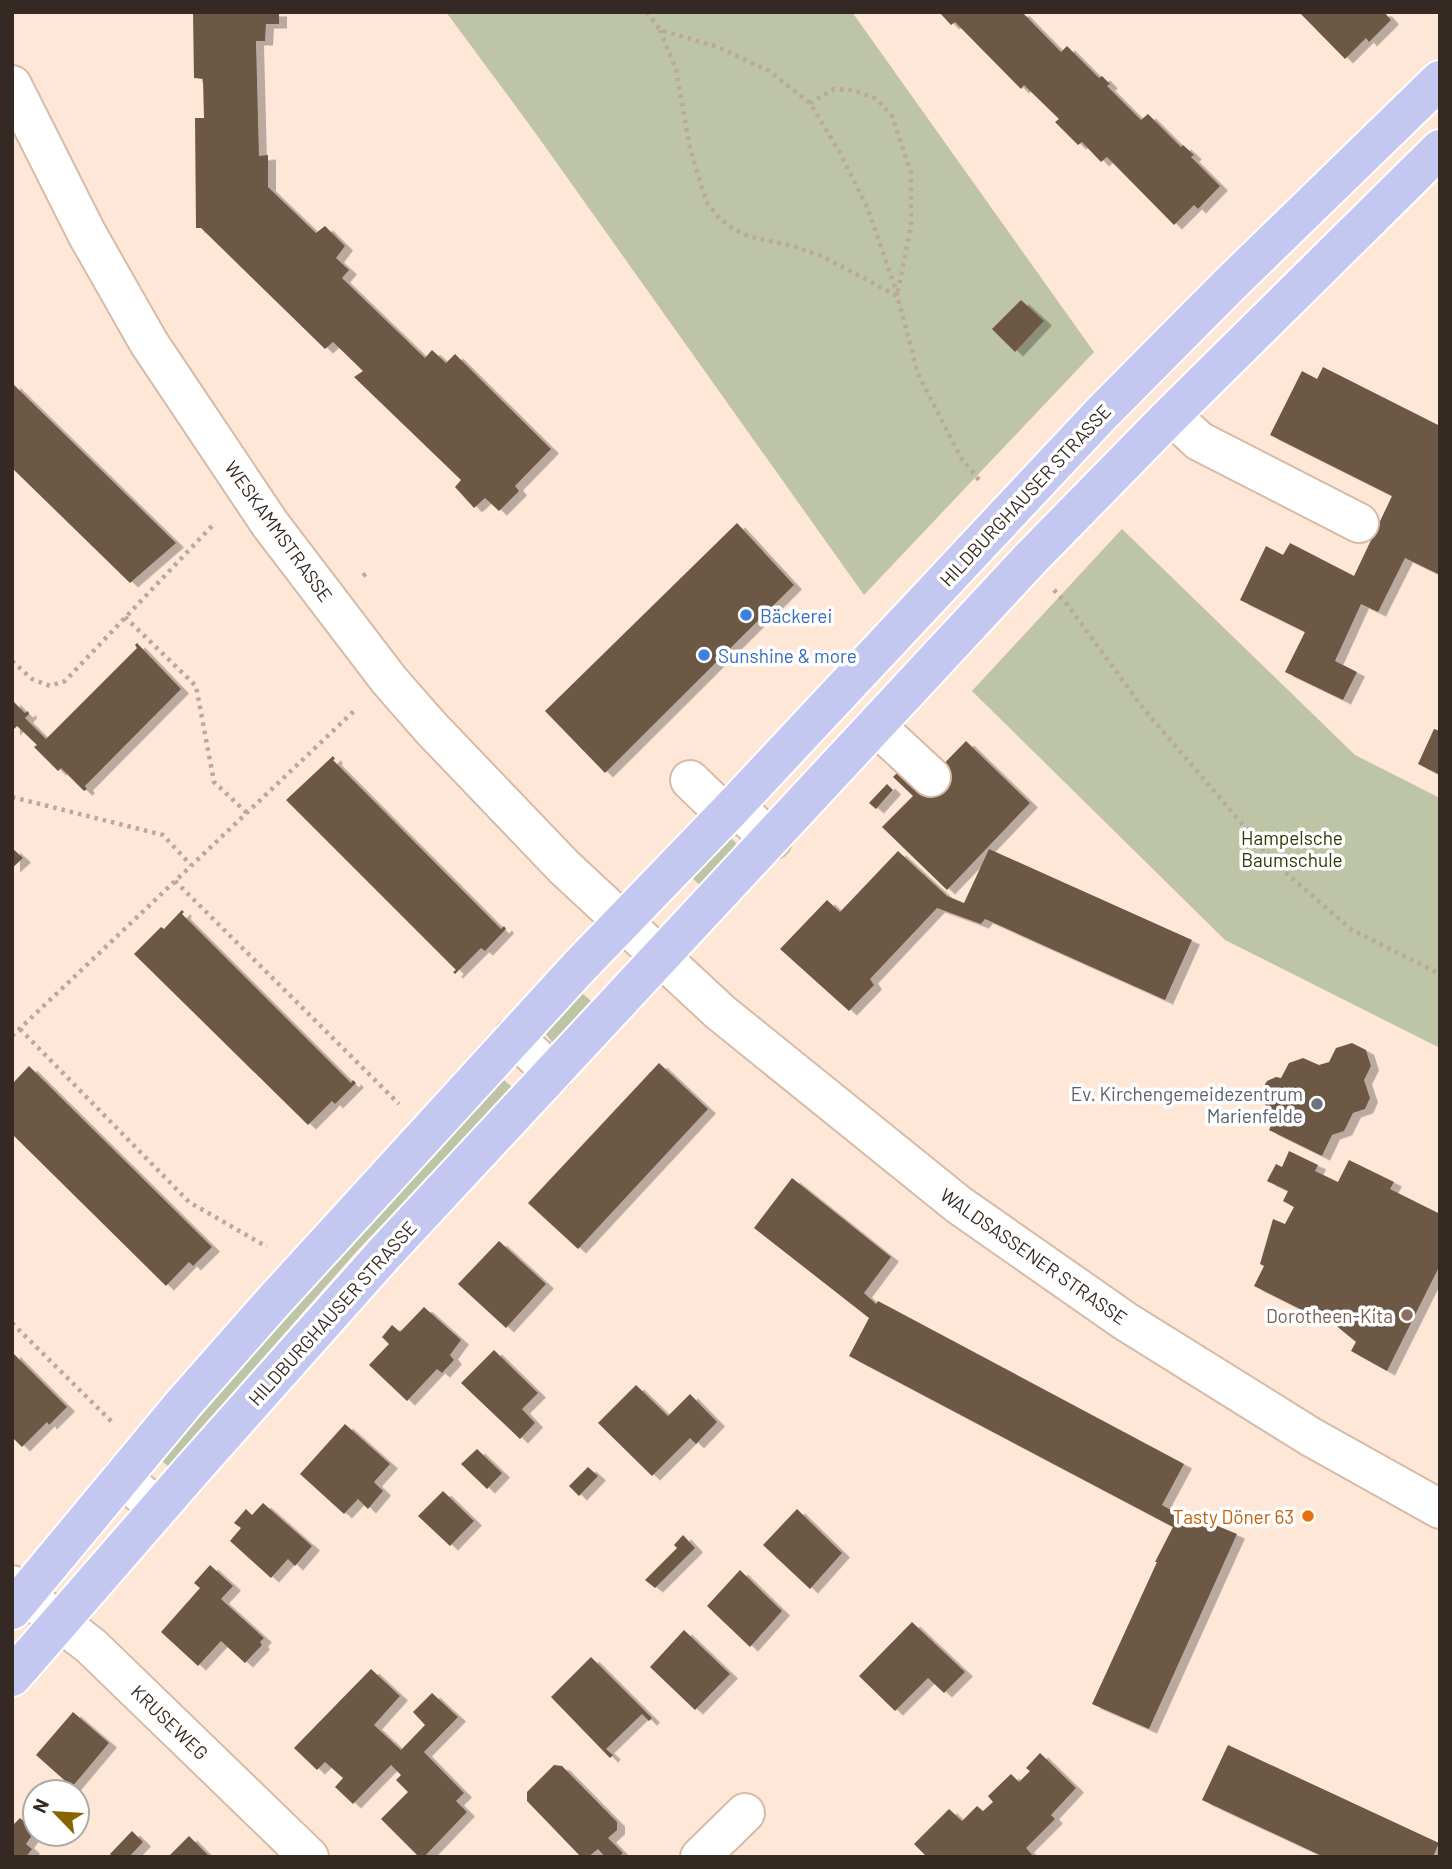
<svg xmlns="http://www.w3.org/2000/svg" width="1452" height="1869" viewBox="0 0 1452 1869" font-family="Barlow,sans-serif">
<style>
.green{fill:#bec4a6}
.building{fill:#6c5944;filter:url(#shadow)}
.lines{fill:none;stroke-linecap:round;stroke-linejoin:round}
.minor-casing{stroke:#d6bba7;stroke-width:42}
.major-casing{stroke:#fff;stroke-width:42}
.path{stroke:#bba89b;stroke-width:4.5;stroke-dasharray:3.5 5;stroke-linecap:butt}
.minor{stroke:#fff;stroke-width:38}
.major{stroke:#c4c8f0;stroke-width:38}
.shop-dot{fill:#3f7fe0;stroke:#fff;stroke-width:2.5}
.worship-dot{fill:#6b7280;stroke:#fff;stroke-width:2.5}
.education-dot{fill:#8d6e63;stroke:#fff;stroke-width:2.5}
.food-dot{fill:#e8710a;stroke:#fff;stroke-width:2.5}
.labels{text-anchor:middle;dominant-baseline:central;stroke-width:7;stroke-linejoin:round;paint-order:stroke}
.street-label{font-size:19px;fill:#352a23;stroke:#fff}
.shop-label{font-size:19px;fill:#366cbe;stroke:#fff;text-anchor:start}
.park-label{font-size:19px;fill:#323900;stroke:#fff}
.worship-label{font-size:19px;fill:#5b616d;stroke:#fff;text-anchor:end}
.education-label{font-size:19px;fill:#785e54;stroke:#fff;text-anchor:end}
.food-label{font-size:19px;fill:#c56008;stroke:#fff;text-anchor:end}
</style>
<defs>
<filter id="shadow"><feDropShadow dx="8" dy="4.5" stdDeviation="0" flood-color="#0004"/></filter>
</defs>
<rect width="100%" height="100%" fill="#fee7d7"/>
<g class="green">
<path d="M446,12H852L1094,352L864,595L534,131Z"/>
<path d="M1122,529L1355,755L1440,798V1048L1225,940L972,691Z"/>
<path d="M731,838L737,844V849L703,888L690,876L726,839Z"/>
<path d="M580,991L593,1003L556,1040L552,1042L545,1033Z"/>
<path d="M504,1080L512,1087L356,1252L168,1466L159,1459L318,1279Z"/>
</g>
<g class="building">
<path d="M193,12H279V24H266L265,41H256L259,156L268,155V187L316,233L325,226L345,246L336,258L349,270L342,278L425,358L432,350L446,363L455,354L551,449L515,486L519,491L499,511L485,498L474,508L455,487L461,480L354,377L363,371L333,342L325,349L201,228H196L195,118H204L203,79L194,78Z"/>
<path d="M939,12H1022L1061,52L1067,46L1099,78L1102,76L1110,84L1107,86L1141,120L1148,114L1181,147L1183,145L1194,155L1191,157L1220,186L1198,209L1194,205L1174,225L1107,157L1101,162L1082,142L1078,145L1055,122L1059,119L1024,85L1021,89L955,22L951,25Z"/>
<path d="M1299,12H1384L1391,20L1369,42L1366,38L1345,59Z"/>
<path d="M1021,300L1044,321L1015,352L992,329Z"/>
<path d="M1323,367L1440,426V575L1405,558L1378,612L1361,604L1335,661L1357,672L1343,700L1285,672L1305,632L1240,600L1266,546L1283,555L1290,543L1354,576L1392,496L1270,435L1302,371L1317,379Z"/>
<path d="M12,383L176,543L130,583L12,468Z"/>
<path d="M737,523L794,585L605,773L545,711Z"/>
<path d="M137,643L181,689L85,786L87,789L84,791L61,768L58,771L34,747L37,745L17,726L12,731V700L25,713L28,711L29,714L25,718L46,739L137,648L135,645Z"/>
<path d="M1434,729L1440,731V775L1418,764Z"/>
<path d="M966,741L1030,803L947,890L882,827L913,796L893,777L899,771L925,783Z"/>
<path d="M333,756L335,759L333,760L501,929L504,926L506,929L485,951L481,948L455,974L453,972L456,970L286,800Z"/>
<path d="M887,784L893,790L876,809L869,803Z"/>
<path d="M12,848L23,858L12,868Z"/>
<path d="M989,849L1192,940L1165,1000L985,919L981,924L937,908L870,979L874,985L849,1011L780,949L827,900L840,912L898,851L947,896L964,903Z"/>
<path d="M182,910L184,912L182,914L351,1083L353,1080L356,1083L335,1104L332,1101L308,1125L134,954L161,927L164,929Z"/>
<path d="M1352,1043L1366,1050L1371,1066L1364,1080L1370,1098L1365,1109L1353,1113L1344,1131L1332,1135L1322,1156L1269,1130L1272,1124L1261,1091L1267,1081L1276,1077L1281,1078L1289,1063L1303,1058L1319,1065L1329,1062L1336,1048Z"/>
<path d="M659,1063L708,1109L578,1249L528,1203Z"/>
<path d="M29,1066L212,1247L193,1266L189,1262L166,1286L12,1134V1080L14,1082Z"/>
<path d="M1289,1151L1318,1165L1315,1171L1338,1182L1349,1160L1394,1182L1390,1189L1438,1213L1440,1208V1265L1387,1371L1351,1351L1356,1342L1311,1305L1308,1313L1254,1286L1264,1266L1260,1264L1273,1219L1285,1224L1294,1207L1283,1201L1288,1191L1267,1181L1276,1164L1282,1167Z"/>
<path d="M792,1178L891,1257L864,1293L876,1304L878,1301L1184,1464L1162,1505L1178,1514L1181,1511L1237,1534L1149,1729L1092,1704L1157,1562H1155L1173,1527L849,1356L869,1318L754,1228Z"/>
<path d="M499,1241L546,1284L506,1328L458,1284Z"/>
<path d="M424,1307L461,1340L450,1355L454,1360L442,1373L437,1369L407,1401L369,1365L389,1344L382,1337L392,1325L400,1332Z"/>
<path d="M494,1350L538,1393L522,1409L535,1423L520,1439L461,1383Z"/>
<path d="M12,1352L67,1407L49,1425L47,1422L22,1447L12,1437Z"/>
<path d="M636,1385L668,1416L690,1394L717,1422L696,1444L690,1438L652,1476L598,1423Z"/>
<path d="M345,1424L390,1464L374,1482L383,1491L368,1509L358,1499L344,1514L300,1474Z"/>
<path d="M477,1449L502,1473L487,1489L461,1464Z"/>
<path d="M588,1467L598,1476L579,1496L569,1486Z"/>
<path d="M443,1491L474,1521L450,1546L418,1516Z"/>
<path d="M263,1503L312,1546L295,1566L288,1559L271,1578L230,1541L241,1528L234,1523L246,1509L252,1515Z"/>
<path d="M797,1509L842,1553L810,1589L763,1545Z"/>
<path d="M683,1535L695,1548L655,1588L645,1580L677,1548L674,1545Z"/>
<path d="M210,1565L233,1586L221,1599L264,1638L260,1642L262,1645L245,1663L221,1641L198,1666L161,1632L200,1588L194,1583Z"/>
<path d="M740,1570L782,1611L750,1647L707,1606Z"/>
<path d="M912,1622L965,1672L944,1693L928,1678L895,1711L859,1676Z"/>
<path d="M684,1630L730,1674L695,1710L650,1667Z"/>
<path d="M591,1657L652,1718L649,1721L642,1714L606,1749L613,1755L610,1758L551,1697Z"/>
<path d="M371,1669L400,1696L374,1725L401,1750L425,1725L413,1712L432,1693L458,1717L424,1752L464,1793L456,1801L467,1812L424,1857H419L381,1819L408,1792L396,1780L401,1775L391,1765L353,1804L335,1787L343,1778L325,1762L317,1770L294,1748Z"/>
<path d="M73,1712L109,1743L72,1787L36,1755Z"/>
<path d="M1228,1745L1439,1843L1433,1857H1324L1202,1800Z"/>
<path d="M1040,1753L1076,1788L1051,1815L1055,1819L1026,1848L1034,1857H927L914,1844L949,1809L962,1821L977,1806L983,1811L993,1802L988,1796L1011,1774L1019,1782L1030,1771L1026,1768Z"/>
<path d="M554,1765L562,1766L617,1822V1830L608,1838L623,1853L619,1857H605L598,1849L588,1857L580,1856L527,1801V1792Z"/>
<path d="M20,1818L35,1831L26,1844L32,1849L26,1857H12V1826Z"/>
<path d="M132,1831L143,1842L129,1857H113L110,1854Z"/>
<path d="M189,1836L210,1857H168Z"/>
</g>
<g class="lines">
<defs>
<g id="minor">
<path d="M12,85L87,234L149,343L270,524L389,680L431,728L564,867L720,1012L959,1205L1125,1321L1311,1437L1440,1509"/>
<path d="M1171,415L1199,441L1359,523"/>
<path d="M876,726L931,777"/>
<path d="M690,780L725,814"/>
<path d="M734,806L772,840"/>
<path d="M514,1037L553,1073"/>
<path d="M122,1477L158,1509"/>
<path d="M12,1585L91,1646L309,1857"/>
<path d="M700,1857L745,1813"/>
</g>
<g id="major">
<path d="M12,1610L184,1403L273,1302L578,968L734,806L1101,414L1230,284L1440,80"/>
<path d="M12,1677L192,1470L383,1255L1031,558L1171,415L1440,149"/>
</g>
</defs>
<use href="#minor" class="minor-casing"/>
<use href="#major" class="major-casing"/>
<g class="path">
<path d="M647,12L660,30L718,47L769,71L810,103L839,151L867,207L895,287L918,374L961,458L979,480"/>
<path d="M660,30L676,70L690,148L701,185L708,204L720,219L735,230L751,237L793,246L824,257L897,296L911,226V173L892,116L877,99L854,90L834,89L810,103"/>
<path d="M363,576L369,571"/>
<path d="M1054,590L1067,604L1143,708L1278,866L1352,930L1440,974"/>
<path d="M125,617L196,686L214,782L247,813"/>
<path d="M12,661L32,679L50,686L65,681L212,526"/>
<path d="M12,797L163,835L191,865"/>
<path d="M175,881L399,1104"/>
<path d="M20,1029L189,1202L267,1247"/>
<path d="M12,1036L355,710"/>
<path d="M12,1323L113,1423"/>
</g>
<use href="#minor" class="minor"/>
<use href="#major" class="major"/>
</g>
<g class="shop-dot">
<circle cx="746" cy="615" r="7"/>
<circle cx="704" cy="655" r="7"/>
</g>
<circle class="worship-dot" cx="1317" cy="1104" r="7"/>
<circle class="education-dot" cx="1407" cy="1315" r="7"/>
<circle class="food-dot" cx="1308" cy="1516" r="7"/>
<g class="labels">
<g class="street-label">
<text transform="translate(1025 495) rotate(-47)">HILDBURGHAUSER STRASSE</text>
<text transform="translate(279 531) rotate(54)">WESKAMMSTRASSE</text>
<text transform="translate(1034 1256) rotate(35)">WALDSASSENER STRASSE</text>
<text transform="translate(332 1313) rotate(-48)">HILDBURGHAUSER STRASSE</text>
<text transform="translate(170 1722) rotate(44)">KRUSEWEG</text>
</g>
<g class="shop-label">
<text x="760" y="615">Bäckerei</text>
<text x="718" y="655">Sunshine &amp; more</text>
</g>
<g class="park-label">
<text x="1292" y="837">Hampelsche<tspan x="1292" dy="22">Baumschule</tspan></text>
</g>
<g class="worship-label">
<text x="1303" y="1093">Ev. Kirchengemeidezentrum<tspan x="1303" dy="22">Marienfelde</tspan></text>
</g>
<g class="education-label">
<text x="1393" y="1315">Dorotheen-Kita</text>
</g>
<g class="food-label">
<text x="1294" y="1516">Tasty Döner 63</text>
</g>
</g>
<rect width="1452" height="1869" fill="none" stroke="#352a23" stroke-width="28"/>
<g transform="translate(56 1813) rotate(295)"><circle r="33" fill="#ffffff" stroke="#aeaaa7" stroke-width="2"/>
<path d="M0-5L12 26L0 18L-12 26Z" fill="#876601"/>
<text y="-10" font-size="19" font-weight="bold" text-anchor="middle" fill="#352a23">N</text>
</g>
</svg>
